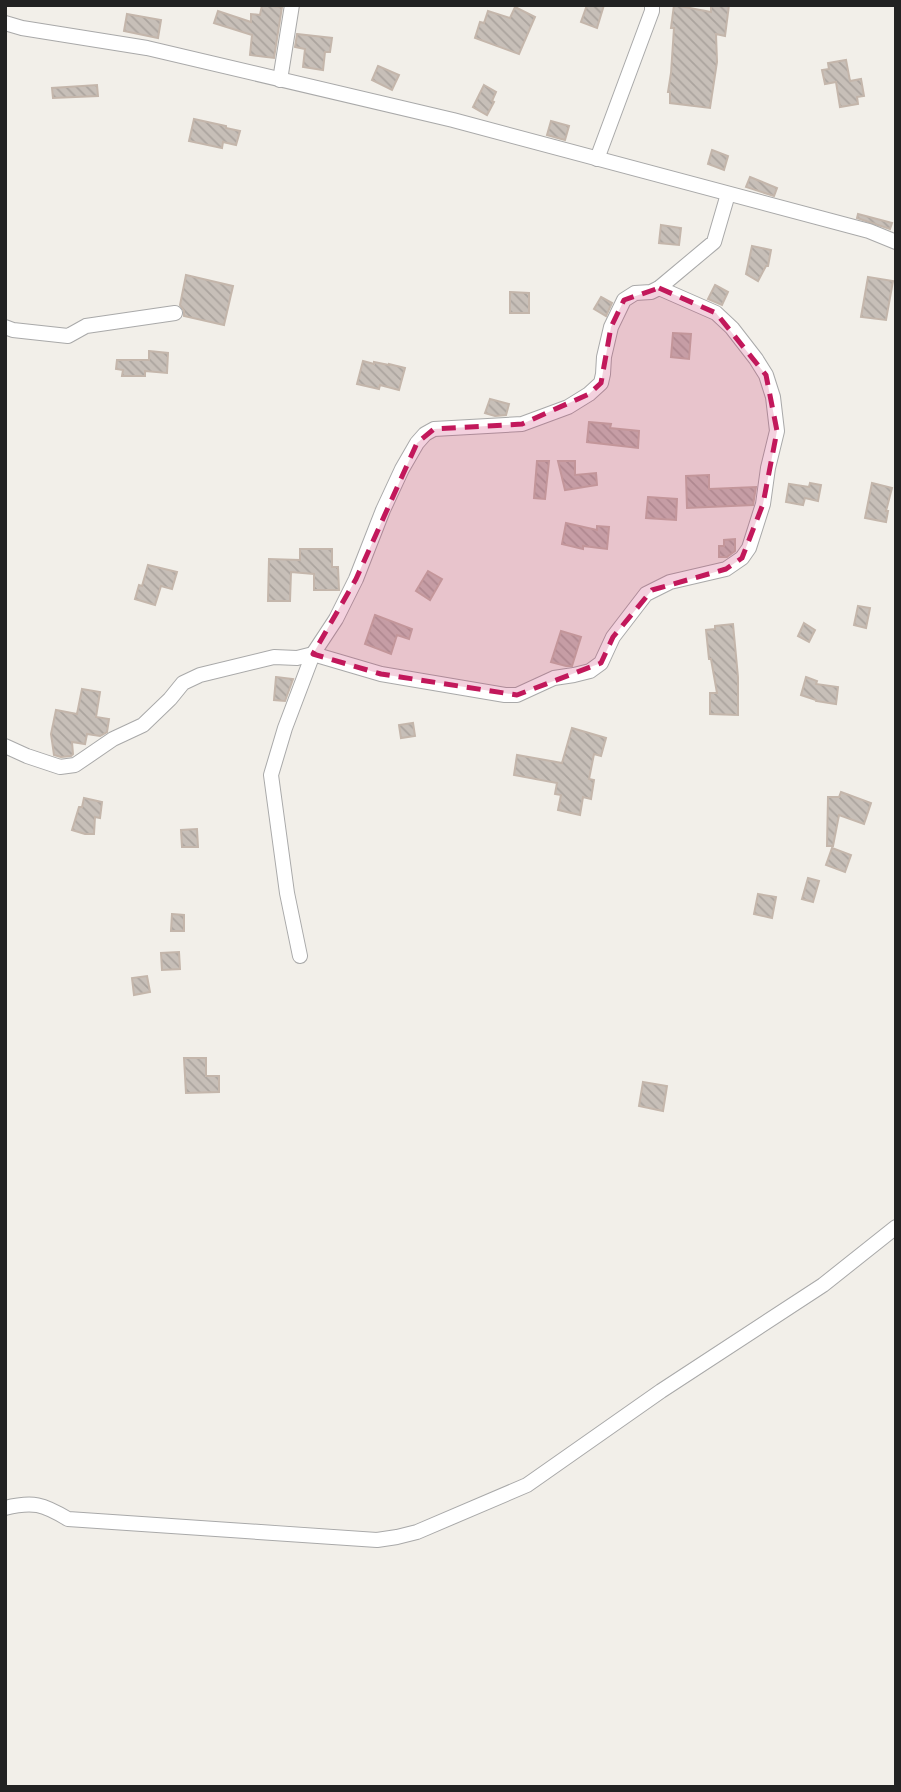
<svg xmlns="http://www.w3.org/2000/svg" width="901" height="1792" viewBox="0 0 901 1792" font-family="'Noto Sans',sans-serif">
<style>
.building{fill:url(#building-back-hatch);stroke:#c4b6ab;stroke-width:2}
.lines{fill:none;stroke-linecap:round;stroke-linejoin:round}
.street-casing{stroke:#a9a9a9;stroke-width:16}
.street{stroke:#fff;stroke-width:14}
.marked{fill:#c2185b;fill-opacity:0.2;stroke:#c2185b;stroke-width:5;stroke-dasharray:14 9;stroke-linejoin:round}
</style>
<defs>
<pattern id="building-back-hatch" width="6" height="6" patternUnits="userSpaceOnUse" patternTransform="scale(1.75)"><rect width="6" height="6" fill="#c7bfb8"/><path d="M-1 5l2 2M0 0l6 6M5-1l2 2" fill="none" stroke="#aba49e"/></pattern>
</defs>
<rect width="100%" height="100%" fill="#f2efe9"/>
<g class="building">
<path d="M262,5L282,7L274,58L250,55L252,35L214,23L218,11L251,22V14L260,15Z"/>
<path d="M587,5H604L597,28L581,22Z"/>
<path d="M674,5L711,12V5H729L725,36L716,34L717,62L710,108L670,103V92H668L671,73L674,28H671Z"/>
<path d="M515,7L535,17L519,54L475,38L480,22L484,23L488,11L510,18Z"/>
<path d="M127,14L161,20L158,38L124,31Z"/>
<path d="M297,34L332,38L330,52H325L323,70L303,67L305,49L295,47Z"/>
<path d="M846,60L850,81L861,79L864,96L857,97L858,104L840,107L836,82L825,84L822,70L829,69L828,63Z"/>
<path d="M378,66L399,75L392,90L372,80Z"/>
<path d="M97,85L98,96L53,98L52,88Z"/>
<path d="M484,85L496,92L492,101L494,102L487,115L473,107Z"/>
<path d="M194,119L226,126V128L240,131L236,145L223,142L222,148L189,141Z"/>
<path d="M551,121L569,126L565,140L547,135Z"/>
<path d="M712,150L728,156L724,170L708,164Z"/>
<path d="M750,177L777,188L774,196L746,187Z"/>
<path d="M858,214L892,223L890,229L857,218Z"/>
<path d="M661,225L681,228L679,245L659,243Z"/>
<path d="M752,246L771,250L768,266H766L758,281L746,274Z"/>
<path d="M186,275L233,286L224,325L184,316V311L180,305Z"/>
<path d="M868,277L893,281L886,320L861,317Z"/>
<path d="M715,285L728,292L722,305L708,299Z"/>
<path d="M510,292L529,293V313H510Z"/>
<path d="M601,297L612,303L606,316L594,309Z"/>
<path d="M673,333L691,334L689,359L671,357Z"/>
<path d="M149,351L168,353L167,373L145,371V376H122L123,370L116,369L117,360H149Z"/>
<path d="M363,361L374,364V362L389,365V364L405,368L399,390L380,385L379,389L357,384Z"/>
<path d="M490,399L509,404L506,415L495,416L485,413Z"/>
<path d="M589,422L611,424L610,428L639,431L638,448L587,442Z"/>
<path d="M537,461H549L545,499L534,498Z"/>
<path d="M558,461H575V475L596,473L597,485L565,490Z"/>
<path d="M709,475V489L756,487L753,505L687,508L686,476Z"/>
<path d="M810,483L821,485L818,501L805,498L803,505L786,502L789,484L809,487Z"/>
<path d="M872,483L892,488L886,511H888L886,522L865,518Z"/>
<path d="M648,497L677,499L676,520L646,518Z"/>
<path d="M566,523L597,530V526L609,527L607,549L583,546V549L562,544Z"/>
<path d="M735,539V551L727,557H719V546H724V540Z"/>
<path d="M300,549H332V567H338L339,590H314V574L291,572L290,601H268L269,559L300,560Z"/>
<path d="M148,565L177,572L172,589L161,586L155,605L135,599L139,585L142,586Z"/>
<path d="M428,571L442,579L430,600L416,591Z"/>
<path d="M858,606L870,608L866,628L854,625Z"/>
<path d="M375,615L412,629L409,639L397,635L391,654L365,644Z"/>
<path d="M804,623L815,630L809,642L798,636Z"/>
<path d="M733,624L738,677V715L710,714V693H717L711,659H709L706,630L715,629V626Z"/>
<path d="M561,631L581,637L572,666H566L551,662Z"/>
<path d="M276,677L293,679L285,701L274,700Z"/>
<path d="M806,677L817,681L816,684L838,687L836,704L816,701V700L801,695Z"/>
<path d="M82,689L100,692L96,717L109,719L107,732L100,736L87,734L85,744L72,742L73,754L71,756L61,757L54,755L51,734L56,710L77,714Z"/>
<path d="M413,723L415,736L401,738L399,725Z"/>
<path d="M572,728L606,738L601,756L594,754L589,779L594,780L591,799L583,797L580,815L558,810L561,795L555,794L557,783L514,775L517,755L562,763Z"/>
<path d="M841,792L871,803L864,824L839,815L833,846H827L828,797H839Z"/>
<path d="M84,798L102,802L100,818L95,817L94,834H85L72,830L79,807H82Z"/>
<path d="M197,829L198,847H182L181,830Z"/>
<path d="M832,848L851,855L845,872L826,865Z"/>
<path d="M808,878L819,881L813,902L802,899Z"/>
<path d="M758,894L776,897L772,918L754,914Z"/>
<path d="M172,914L184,915V931H171Z"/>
<path d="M179,952L180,969L162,970L161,953Z"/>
<path d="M147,976L150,992L134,995L132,978Z"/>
<path d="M184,1058H206V1076H219V1092L186,1093Z"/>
<path d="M643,1082L667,1086L663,1111L639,1106Z"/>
</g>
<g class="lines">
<defs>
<g id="street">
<path d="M5,23L22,28L147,48L453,120L869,231L896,242"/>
<path d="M280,80L292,5"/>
<path d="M597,159L652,11V5"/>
<path d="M5,327L13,330L68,336L86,326L175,313"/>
<path d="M5,746L27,756L60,767L75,765L113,739L143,725L170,699L183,683L200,675L274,657L297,658L313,654L381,674L505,695H517L554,678L574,675L590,671L601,663L613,637L646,594L670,582L726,569L742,558L749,548L763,504L768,468L777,431L773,397L766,375L756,359L732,328L716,313L659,288"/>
<path d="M300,956L287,893L271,775L285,728L313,654L336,619L356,579L383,510L402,469L417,443L425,434L434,429L522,424L568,407L589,394L601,383L603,374L604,357L611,327L624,300L635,293L651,292L659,288L714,242L728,194"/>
<path d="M5,1508C33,1501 43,1504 68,1519L377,1540L397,1537L417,1532L527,1485L661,1391L823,1285L896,1227"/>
</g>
</defs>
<use href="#street" class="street-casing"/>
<use href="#street" class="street"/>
</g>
<path class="marked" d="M659,288L716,313L766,375L777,431L763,504L742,558L726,569L652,590L613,637L601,663L517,695L381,674L313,654L356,579L417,443L434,429L522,424L589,394L601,383L611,327L624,300Z"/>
<rect width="901" height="1792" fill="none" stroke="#222222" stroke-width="14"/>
</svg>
